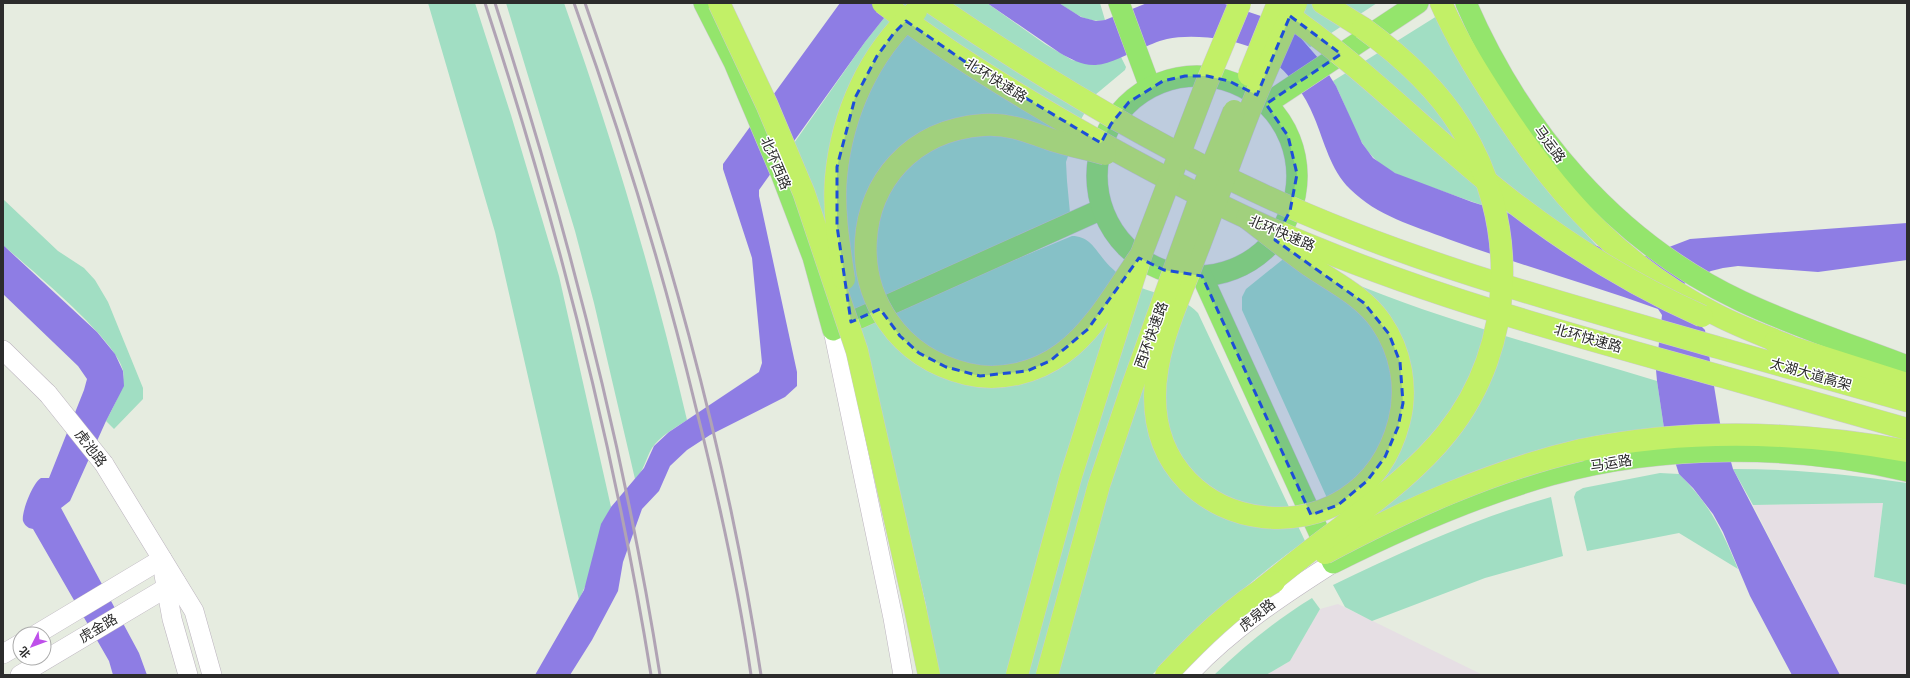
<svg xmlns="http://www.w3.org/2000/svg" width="1910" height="678" viewBox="0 0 1910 678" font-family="Arial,'Noto Sans SC',sans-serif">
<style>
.industrial{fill:#e6dfe4}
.green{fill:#a1dec3}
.water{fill:#8e7de4}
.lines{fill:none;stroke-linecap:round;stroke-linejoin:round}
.secondary-casing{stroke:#bbb3be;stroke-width:20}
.primary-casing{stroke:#ccc;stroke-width:22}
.highway-casing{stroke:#ccc;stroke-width:23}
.secondary{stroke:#fff;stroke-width:19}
.primary{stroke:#94e56c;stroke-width:21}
.highway{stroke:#c2f067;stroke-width:22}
.rail{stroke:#b0a3b4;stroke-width:3}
.secondary-bridge-casing{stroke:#bbb3be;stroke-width:20;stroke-linecap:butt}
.highway-bridge-casing{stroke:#ccc;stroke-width:23;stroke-linecap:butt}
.secondary-bridge{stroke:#fff;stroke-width:19}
.highway-bridge{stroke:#c2f067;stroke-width:22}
.marked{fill:#1d4ed8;fill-opacity:0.2;stroke:#1d4ed8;stroke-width:3;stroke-dasharray:8 5;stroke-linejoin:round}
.labels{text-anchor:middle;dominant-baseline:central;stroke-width:3;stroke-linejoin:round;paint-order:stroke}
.street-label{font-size:14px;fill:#2c2c2c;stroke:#fff}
</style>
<rect width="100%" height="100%" fill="#e6ece0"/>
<g class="industrial">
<path d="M1883,503L1874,577L1907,585V675H1840L1753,505Z"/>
<path d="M1338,604L1483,675H1266L1290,661L1320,609Z"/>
</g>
<g class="green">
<path d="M428,3H475L511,115L559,276L611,507L607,515L587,582L579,600L495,232Z"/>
<path d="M506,3H564C613,140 654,279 687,420C675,428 660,436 652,448C645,460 645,469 635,479L594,303L575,231Z"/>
<path d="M896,3H987L1045,44L1072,60L1096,65L1121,57L1126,67L1125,70L1095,95L1080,121L1066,162L1067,181L1070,213L855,311L792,146L865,42Z"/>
<path d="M1059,3H1100L1105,20C1087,24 1073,12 1059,3Z"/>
<path d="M1293,3H1377L1310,47L1299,36Z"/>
<path d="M1437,16L1510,141L1550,194L1597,246C1546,225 1494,210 1442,191C1418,182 1390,176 1372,156C1353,135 1347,105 1333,81Z"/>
<path d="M3,199L58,251L84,268L95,280L108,302L143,388V399L114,429L106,421C113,408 126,385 123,370C115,338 30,269 3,245Z"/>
<path d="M1072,236C1089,236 1095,249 1105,261C1111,268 1120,276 1128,281C1150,296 1180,293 1198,313L1305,541C1249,581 1199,626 1152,675H936L926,605L860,324Z"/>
<path d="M1292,252C1316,264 1339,277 1363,287C1458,325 1559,351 1657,381L1664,428C1638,430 1612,432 1586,438C1502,456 1424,491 1348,529L1337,520L1242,310V297L1246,289Z"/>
<path d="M1733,469C1793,469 1848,474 1907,483V585L1874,577L1883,503L1753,505Z"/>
<path d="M1660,473L1679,474C1711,506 1721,528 1738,569L1679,533L1587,551L1574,497L1576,492L1583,488Z"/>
<path d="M1551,497L1563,556L1485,578L1372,621L1345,607L1333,585C1404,551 1475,518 1551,497Z"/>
<path d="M1312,598L1320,609L1290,661L1266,675H1214C1244,646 1276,620 1312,598Z"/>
</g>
<g class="water">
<path d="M840,3H896L865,42L759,190V196L797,372V386L785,397L710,435L687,450L670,466L659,491L642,509L623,562L618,591L592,640L570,675H535L584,590L601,524L611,507L644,468L654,446L669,432L759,372L762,363L752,258L723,169V164Z"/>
<path d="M987,3H1059L1081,17L1096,21L1105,20L1147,3H1222L1279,22L1299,36L1319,59L1336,86L1362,143L1373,158L1395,173L1472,202L1558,229L1597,246L1615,252L1643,257L1690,239L1907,223V260L1818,272L1738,266L1723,268L1711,271L1687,282L1658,302L1701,326L1705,330L1720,423L1733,469L1840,675H1792L1750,596L1723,532L1713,514L1693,488L1679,474L1664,428L1657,381L1656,370L1662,315L1658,309C1588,284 1517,264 1448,239C1414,226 1377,216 1350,189C1330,169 1325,143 1314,117C1303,89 1281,63 1254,49C1232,38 1191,34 1167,39C1157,41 1148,46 1140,49C1127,54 1111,64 1096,65C1083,66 1071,59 1060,53Z"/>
<path d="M3,245L97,332L115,354L123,371L124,386L106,421L70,501L61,508L139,653L147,675H113L109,661L33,529L29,528C26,526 24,524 23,521C21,513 33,482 41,478H49L84,390L87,379L78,366L3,294Z"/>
</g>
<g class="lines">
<defs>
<g id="secondary">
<path d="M833,330L893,618L903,675"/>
<path d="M3,350L48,394"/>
<path d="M104,464L194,611L212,675"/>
<path d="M164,575L172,619L188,675"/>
<path d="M37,634L162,559"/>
<path d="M3,654L20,644"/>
<path d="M20,675L176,582"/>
<path d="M1188,675C1230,630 1281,596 1333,563"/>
</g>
<g id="primary">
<path d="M704,3L734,62L781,173L813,257L833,330L1102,209"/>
<path d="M1119,3L1150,87"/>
<path d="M1466,3C1521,130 1614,241 1741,301C1794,326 1852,345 1907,366"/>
<circle cx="1197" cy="176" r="100"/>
<path d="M1266,104L1418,3"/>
<path d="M1202,276L1333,563C1403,528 1475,496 1551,475C1662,444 1795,444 1907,471"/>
</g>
<g id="highway">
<path d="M1323,3L1363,28"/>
<path d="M1441,3C1458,42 1481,78 1504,113C1561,199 1624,269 1717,315C1740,327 1765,336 1789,346"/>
<path d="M1775,342L1907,384"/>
<path d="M1716,347L1907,401"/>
<path d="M1720,376L1907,429"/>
<path d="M1581,450C1689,428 1798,431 1907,451"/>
</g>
</defs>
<use href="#secondary" class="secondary-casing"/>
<use href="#primary" class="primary-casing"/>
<use href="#highway" class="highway-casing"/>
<use href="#secondary" class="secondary"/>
<use href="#primary" class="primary"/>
<use href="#highway" class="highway"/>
<g class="rail">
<path d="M485,3C557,223 614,446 651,675"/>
<path d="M495,3C566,223 624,447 660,675"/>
<path d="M574,3C622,136 663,271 696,408C718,496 738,585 751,675"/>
<path d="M585,3C662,222 726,445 761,675"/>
</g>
<defs>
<path id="secondary-bridge" d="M48,394L104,464"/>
<g id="highway-bridge">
<path d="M719,3L767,105L804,193L857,351L915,608L929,675"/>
<path d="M883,3C944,50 1010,90 1077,129C1154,173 1232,214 1314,247C1445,301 1584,338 1720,376"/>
<path d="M932,3C1037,75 1146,141 1261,194C1406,262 1563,303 1716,347"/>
<path d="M1279,9C1357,61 1421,128 1494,187C1557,238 1628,283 1702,316"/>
<path d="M1249,75L1278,3"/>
<path d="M1105,154C1087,149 1067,145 1049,139C1027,131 1007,123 983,125C835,136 824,339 967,374C1000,382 1036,373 1063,353C1095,330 1118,287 1141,255"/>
<path d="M1247,218C1268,234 1289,251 1310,266C1335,283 1363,296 1381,322C1401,351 1408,388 1399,422C1362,566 1154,540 1155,396C1155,347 1179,300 1196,254C1215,205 1232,155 1252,105C1266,71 1281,37 1296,3"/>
<path d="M844,279C839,246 833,210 836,177C842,114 869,53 916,11"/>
<path d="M1325,553C1406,510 1491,471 1581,450"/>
<path d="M1262,589C1286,570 1310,550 1335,532C1374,502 1416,472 1447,433C1517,346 1519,219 1460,126C1436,87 1400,55 1363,28"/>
<path d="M1017,675L1071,476L1141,255L1205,87L1240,3"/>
<path d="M1047,675L1099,485L1131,390L1205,184L1234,111"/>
<path d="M1166,675C1198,641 1234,605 1274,582"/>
</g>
</defs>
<use href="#secondary-bridge" class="secondary-bridge-casing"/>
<use href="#highway-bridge" class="highway-bridge-casing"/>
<use href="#secondary-bridge" class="secondary-bridge"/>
<use href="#highway-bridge" class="highway-bridge"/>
</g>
<path class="marked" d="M1290,16L1341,54L1266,104L1288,136L1297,174L1290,211L1275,240L1364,303L1389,334L1400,362L1403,403L1398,427L1385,457L1367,481L1338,505L1311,515L1202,276L1164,270L1139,258L1088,329L1050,361L1027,371L980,376L946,367L919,353L900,336L880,309L851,322L837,226V167L855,98L877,56L894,33L906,21L967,63L1101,143L1111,124L1129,102L1163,81L1185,76H1207L1229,81L1257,95Z"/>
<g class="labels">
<g class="street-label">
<text transform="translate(996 80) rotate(32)">北环快速路</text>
<text transform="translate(1550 144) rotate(54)">马运路</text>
<text transform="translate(776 163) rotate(67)">北环西路</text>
<text transform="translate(1282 233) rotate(23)">北环快速路</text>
<text transform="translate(1151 335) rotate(-70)">西环快速路</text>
<text transform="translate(1588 338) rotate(16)">北环快速路</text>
<text transform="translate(1811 374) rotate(16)">太湖大道高架</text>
<text transform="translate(91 448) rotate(53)">虎池路</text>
<text transform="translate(1611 463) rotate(-9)">马运路</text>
<text transform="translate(1257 615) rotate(-39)">虎泉路</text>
<text transform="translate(98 628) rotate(-31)">虎金路</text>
</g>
</g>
<rect width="1910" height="678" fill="none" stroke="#2c2c2c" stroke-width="8"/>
<g transform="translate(32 646) rotate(228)"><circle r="19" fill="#ffffff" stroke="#ababab"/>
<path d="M0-3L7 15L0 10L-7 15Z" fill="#be4fea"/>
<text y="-6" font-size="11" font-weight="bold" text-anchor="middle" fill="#2c2c2c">北</text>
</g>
</svg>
